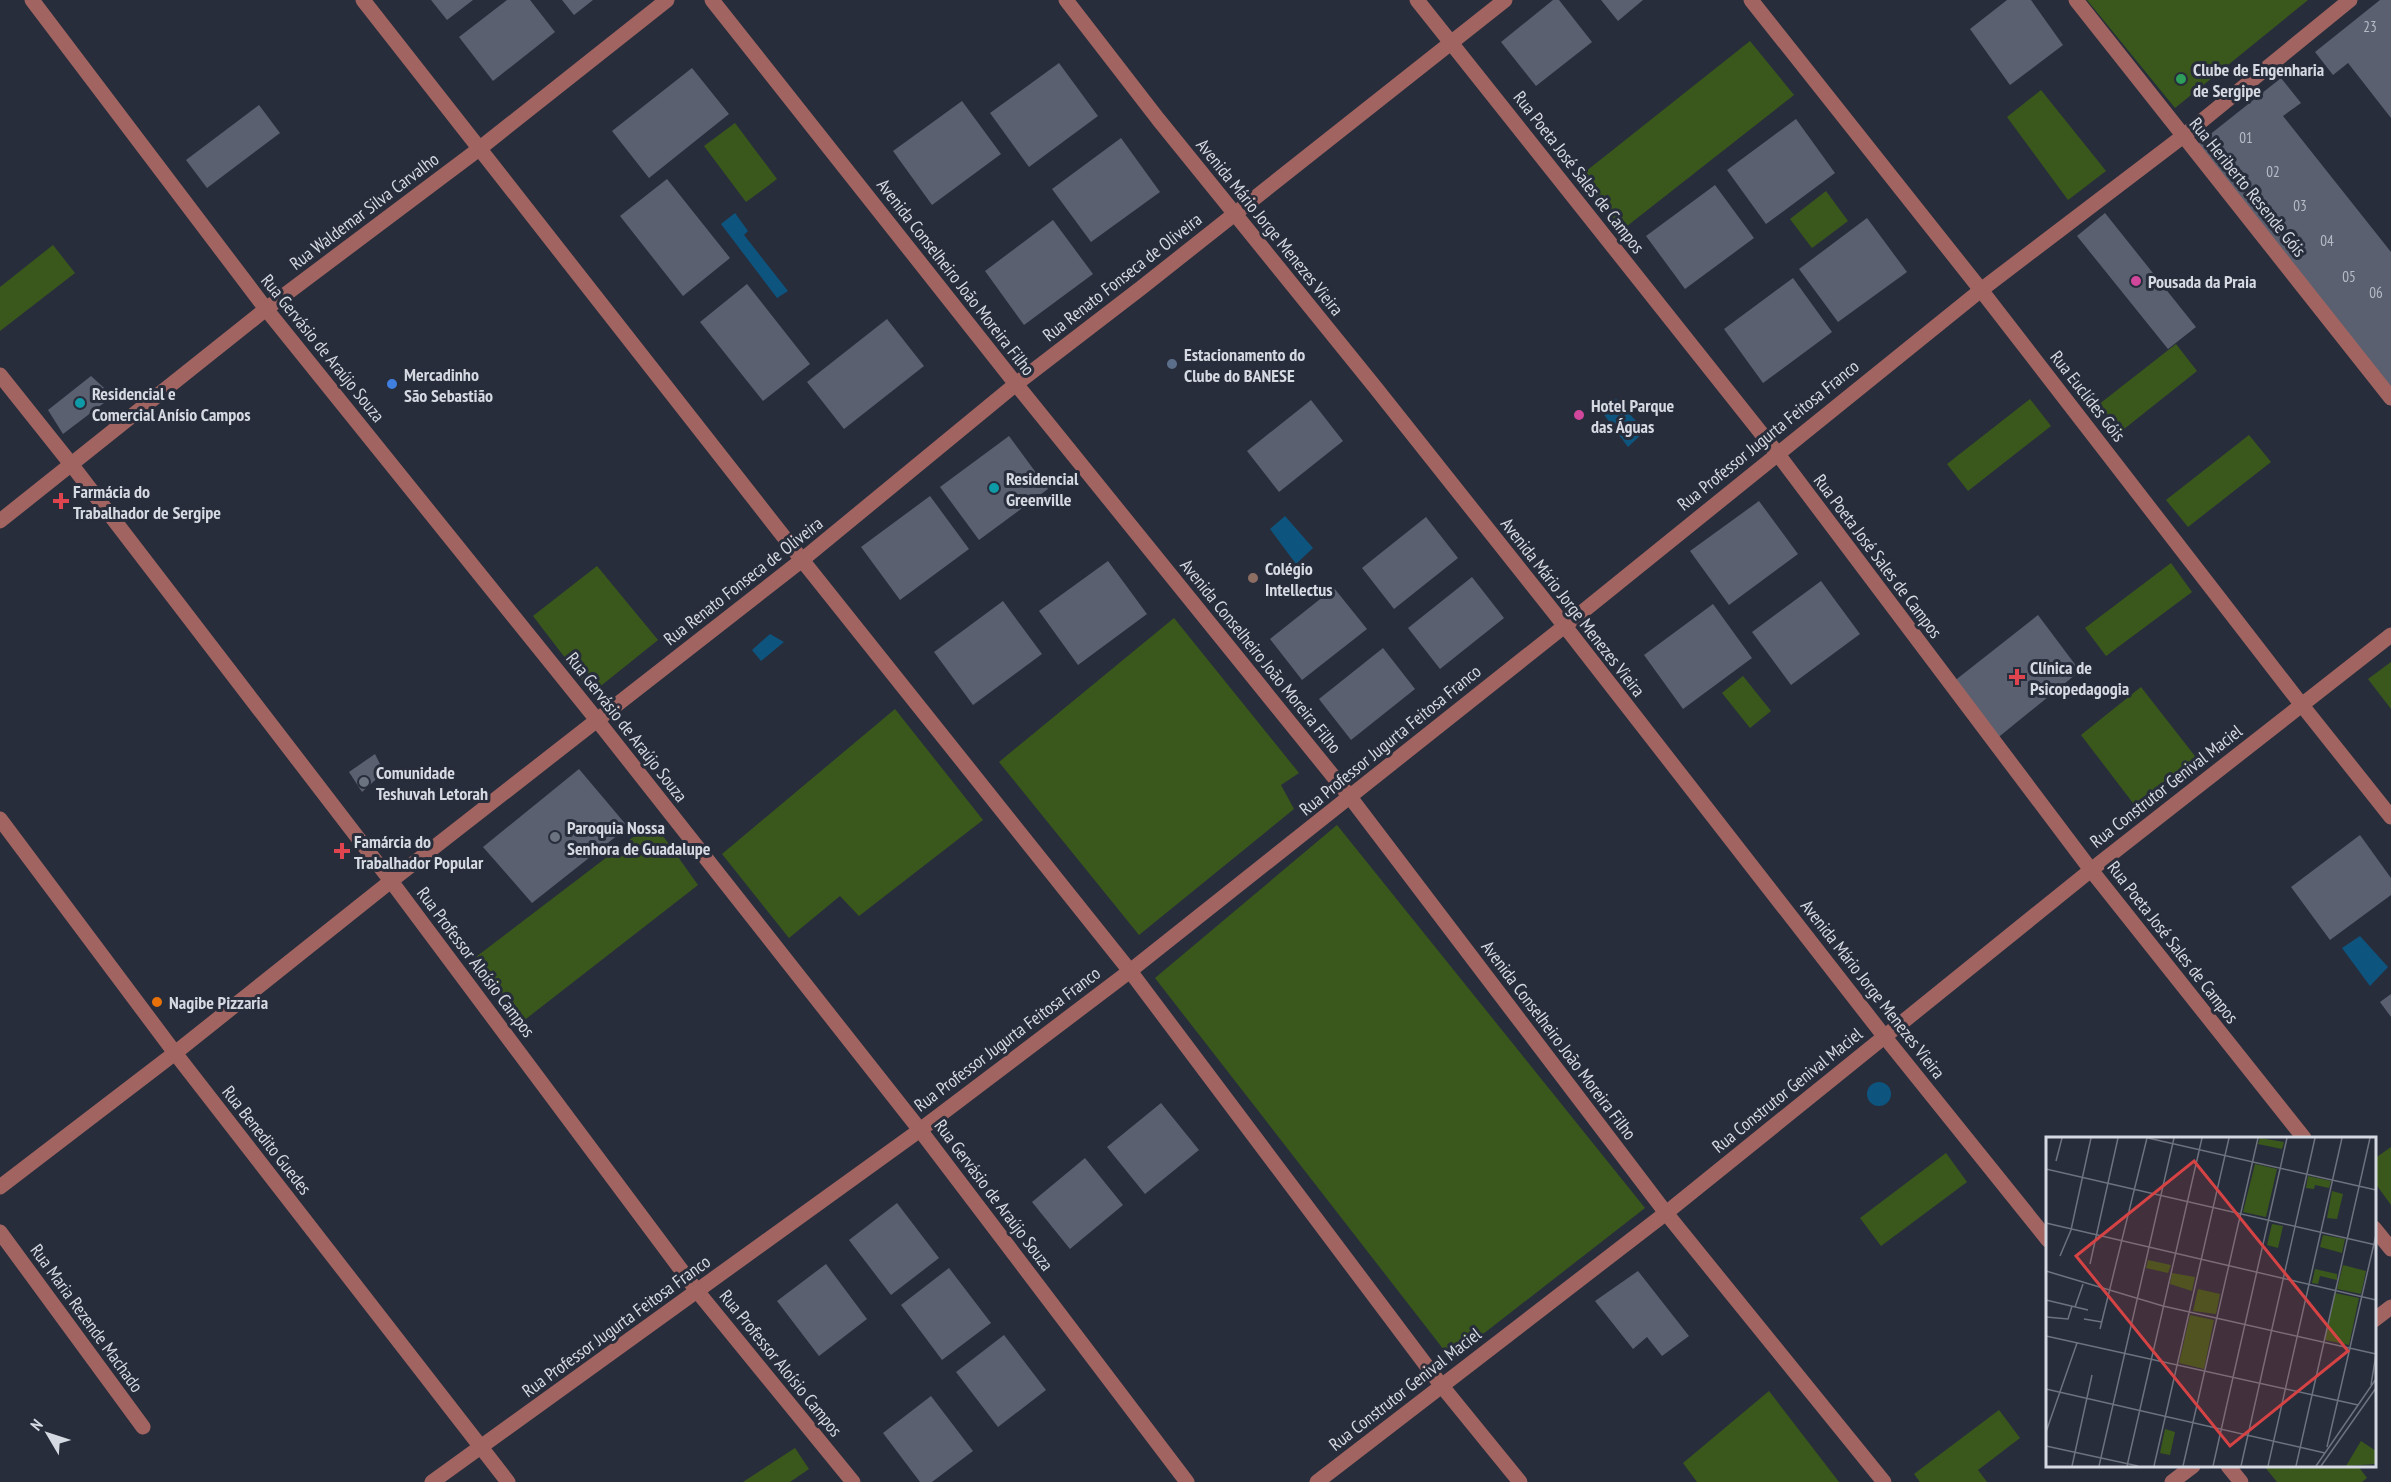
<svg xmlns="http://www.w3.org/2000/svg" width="2391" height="1482" viewBox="0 0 2391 1482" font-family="'PT Sans Narrow',sans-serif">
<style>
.green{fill:#3a581b}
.water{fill:#0d557e}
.building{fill:#5a6070}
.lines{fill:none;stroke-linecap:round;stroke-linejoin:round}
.minor{stroke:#a16460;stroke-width:15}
.leisure-dot{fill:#2e9e5b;stroke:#282d3c;stroke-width:2}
.hotel-dot{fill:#d1479c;stroke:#282d3c;stroke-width:2}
.service-dot{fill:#5c6f8a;stroke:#282d3c;stroke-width:2}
.shop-dot{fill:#3f7fe0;stroke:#282d3c;stroke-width:2}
.culture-dot{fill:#0f9aa8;stroke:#282d3c;stroke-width:2}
.health-dot{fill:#e0444e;stroke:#282d3c;stroke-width:2}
.education-dot{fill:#8d6e63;stroke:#282d3c;stroke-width:2}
.worship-dot{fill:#6b7280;stroke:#282d3c;stroke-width:2}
.food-dot{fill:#e8710a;stroke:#282d3c;stroke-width:2}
.labels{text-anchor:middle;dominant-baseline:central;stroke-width:6;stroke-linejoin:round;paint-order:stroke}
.number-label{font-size:15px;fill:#b6bbc6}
.poi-label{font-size:18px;font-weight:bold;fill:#d5d9e2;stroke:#282d3c;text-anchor:start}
.street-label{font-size:18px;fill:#d5d9e2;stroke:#282d3c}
.inset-road{fill:none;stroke:#6d727e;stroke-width:1.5}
.view{fill:#d64344;fill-opacity:0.15;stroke:#d64344;stroke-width:3}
.inset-edge{fill:none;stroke:#d5d9e2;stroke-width:3}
</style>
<rect width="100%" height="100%" fill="#282d3c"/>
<g class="green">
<path d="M2087,0H2308L2175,108Z"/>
<path d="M1750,41L1794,95L1622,230L1580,176Z"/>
<path d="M2041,90L2106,171L2068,200L2007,117Z"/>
<path d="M735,123L777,179L746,202L704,146Z"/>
<path d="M1826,191L1848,221L1812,248L1790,219Z"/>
<path d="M53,245L75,273L0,331V287Z"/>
<path d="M2176,344L2197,371L2114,437L2093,409Z"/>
<path d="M2030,399L2051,426L1968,491L1947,464Z"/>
<path d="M2249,435L2271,462L2188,527L2166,500Z"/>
<path d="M2171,563L2192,592L2106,656L2085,628Z"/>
<path d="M597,566L658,640L592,693L533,616Z"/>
<path d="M1174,618L1299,773L1281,785L1294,809L1139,935L999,762Z"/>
<path d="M2391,662V709L2368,679Z"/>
<path d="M1743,676L1771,711L1750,728L1722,693Z"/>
<path d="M2141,687L2198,760L2136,807L2081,735Z"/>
<path d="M895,709L983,820L859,916L840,896L789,938L722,854Z"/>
<path d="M653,822L698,885L522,1022L472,960Z"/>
<path d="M1337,825L1645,1208L1451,1359L1155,978Z"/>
<path d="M2391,1147V1205L2375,1183L2374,1159Z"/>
<path d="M1946,1153L1967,1182L1881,1246L1860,1218Z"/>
<path d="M1769,1391L1839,1482H1697L1683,1463Z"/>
<path d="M1999,1410L2020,1438L1978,1470L1987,1482H1920L1914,1474Z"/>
<path d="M795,1448L809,1469L790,1482H743Z"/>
<path d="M2264,1466H2358L2367,1478L2362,1482H2277Z"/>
</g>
<g class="water">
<path d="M735,213L748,231L744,235L788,291L777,298L721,224Z"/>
<path d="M1616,399L1645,431L1628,447L1602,412Z"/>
<path d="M1285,516L1313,548L1296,564L1270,529Z"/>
<path d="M770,634L784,642L761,661L752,650Z"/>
<path d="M2360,936L2388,967L2370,986L2342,948Z"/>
<circle cx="1879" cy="1094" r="12"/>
</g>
<g class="building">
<path d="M431,0H473L447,20Z"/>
<path d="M507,0H530L555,32L493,81L459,37Z"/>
<path d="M562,0H593L574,15Z"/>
<path d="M1553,0H1559L1592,42L1536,86L1501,42Z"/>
<path d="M1601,0H1643L1618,21Z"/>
<path d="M2007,0H2031L2063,45L2010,85L1970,29Z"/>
<path d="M2380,0H2391V118L2348,63L2333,75L2315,52Z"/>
<path d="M1059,63L1098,116L1029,167L990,113Z"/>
<path d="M692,68L729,114L649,178L612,131Z"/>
<path d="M2281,78L2301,103L2283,116L2391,252V390L2198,144Z"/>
<path d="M962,101L1001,154L932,205L893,151Z"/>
<path d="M259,105L280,133L207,188L186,160Z"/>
<path d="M1796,119L1835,173L1766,224L1727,170Z"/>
<path d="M1121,138L1160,192L1091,242L1052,189Z"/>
<path d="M667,179L730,258L683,296L620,216Z"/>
<path d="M1715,185L1754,238L1685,289L1646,236Z"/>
<path d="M2105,213L2196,327L2168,349L2077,236Z"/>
<path d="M1867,218L1907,272L1838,322L1799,269Z"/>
<path d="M1053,220L1093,274L1024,325L985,271Z"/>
<path d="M1793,278L1832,332L1763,383L1724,329Z"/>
<path d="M747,284L810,364L763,401L700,322Z"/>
<path d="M887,319L924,366L844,429L807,382Z"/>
<path d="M91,376L113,396L63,434L48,410Z"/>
<path d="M1311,400L1343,441L1279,492L1247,451Z"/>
<path d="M1009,436L1048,489L979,540L940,487Z"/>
<path d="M930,496L969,549L900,600L861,547Z"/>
<path d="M1759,501L1798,554L1729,605L1690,551Z"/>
<path d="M1426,517L1458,558L1394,609L1362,568Z"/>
<path d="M1108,561L1147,614L1078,665L1039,611Z"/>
<path d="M1472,577L1504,618L1440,669L1408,628Z"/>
<path d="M1821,581L1860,634L1791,685L1752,632Z"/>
<path d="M1334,588L1367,629L1302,680L1270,639Z"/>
<path d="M1003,601L1042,654L973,705L934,652Z"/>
<path d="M1713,604L1752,658L1683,709L1644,655Z"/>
<path d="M2038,615L2080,671L1995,740L1953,682Z"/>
<path d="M1383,648L1415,689L1351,740L1319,699Z"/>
<path d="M375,754L384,772L362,792L349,772Z"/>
<path d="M579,769L628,827L532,903L483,847Z"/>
<path d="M2360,835L2391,878V895L2330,940L2291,887Z"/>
<path d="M2391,994V1017L2380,1002Z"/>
<path d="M1161,1103L1199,1150L1145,1194L1107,1147Z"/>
<path d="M1085,1158L1123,1205L1070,1249L1032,1202Z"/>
<path d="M897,1203L939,1258L891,1295L849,1240Z"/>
<path d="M826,1264L867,1319L819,1356L777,1301Z"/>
<path d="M949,1268L991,1323L942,1360L901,1305Z"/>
<path d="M1638,1271L1689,1336L1662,1356L1647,1337L1633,1349L1595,1301Z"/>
<path d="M1004,1335L1046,1390L998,1427L956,1372Z"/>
<path d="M931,1396L973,1451L932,1482H920L883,1433Z"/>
</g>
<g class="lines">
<g class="minor">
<path d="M32,0L266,309L597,720L920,1130L1187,1482"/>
<path d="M363,0L802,560L1130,971L1441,1385L1520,1482"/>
<path d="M712,0L1016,384L1350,797L1666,1213L1884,1482"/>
<path d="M1066,0L1158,119L1375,387L1564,625L1884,1036L2048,1240"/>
<path d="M1417,0L1777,453L2091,870L2304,1138"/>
<path d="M1751,0L1981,290L2301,704L2391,817"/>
<path d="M2076,0L2391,398"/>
<path d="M0,375L71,464L391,881L697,1291L853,1482"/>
<path d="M0,521L266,309L479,149L667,0"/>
<path d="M0,819L175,1053L508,1482"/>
<path d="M0,1187L175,1053L391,881L802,560L1016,384L1141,288L1505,0"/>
<path d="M2374,1228L2391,1249"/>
<path d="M0,1232L143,1427"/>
<path d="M2374,1320L2391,1307"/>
<path d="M2228,1466L2241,1482"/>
<path d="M432,1482L920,1130L1130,971L1576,617L1981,290L2182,137L2350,0"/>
<path d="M1317,1482L1666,1213L2091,870L2391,635"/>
<path d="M2172,1482L2193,1466"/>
</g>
</g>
<circle class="leisure-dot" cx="2181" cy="79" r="6"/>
<g class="hotel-dot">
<circle cx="2136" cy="281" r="6"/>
<circle cx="1579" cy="415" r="6"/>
</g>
<circle class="service-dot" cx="1172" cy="364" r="6"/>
<circle class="shop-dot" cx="392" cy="384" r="6"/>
<g class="culture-dot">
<circle cx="80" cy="403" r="6"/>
<circle cx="994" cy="488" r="6"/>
</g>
<g class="health-dot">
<path d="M58 492h6v6h6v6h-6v6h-6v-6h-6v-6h6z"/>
<path d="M2014 668h6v6h6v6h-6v6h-6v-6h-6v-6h6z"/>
<path d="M339 842h6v6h6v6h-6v6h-6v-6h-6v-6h6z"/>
</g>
<circle class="education-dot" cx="1253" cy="578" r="6"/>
<g class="worship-dot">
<circle cx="364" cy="782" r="6"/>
<circle cx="555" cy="837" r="6"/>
</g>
<circle class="food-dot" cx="157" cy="1002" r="6"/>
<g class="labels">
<g class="number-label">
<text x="2370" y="26">23</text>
<text x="2246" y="137">01</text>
<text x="2273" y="171">02</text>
<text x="2300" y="205">03</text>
<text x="2327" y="240">04</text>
<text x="2349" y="276">05</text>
<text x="2376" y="292">06</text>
</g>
<g class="poi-label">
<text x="2193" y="69">Clube de Engenharia<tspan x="2193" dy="21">de Sergipe</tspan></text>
<text x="2148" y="281">Pousada da Praia</text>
<text x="1184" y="354">Estacionamento do<tspan x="1184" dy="21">Clube do BANESE</tspan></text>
<text x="404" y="374">Mercadinho<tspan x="404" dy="21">São Sebastião</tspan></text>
<text x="92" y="393">Residencial e<tspan x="92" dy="21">Comercial Anísio Campos</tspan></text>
<text x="1591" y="405">Hotel Parque<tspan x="1591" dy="21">das Águas</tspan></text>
<text x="1006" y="478">Residencial<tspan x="1006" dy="21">Greenville</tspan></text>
<text x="73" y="491">Farmácia do<tspan x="73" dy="21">Trabalhador de Sergipe</tspan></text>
<text x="1265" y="568">Colégio<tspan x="1265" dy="21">Intellectus</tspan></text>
<text x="2030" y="667">Clínica de<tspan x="2030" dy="21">Psicopedagogia</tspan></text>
<text x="376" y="772">Comunidade<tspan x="376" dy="21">Teshuvah Letorah</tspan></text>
<text x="567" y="827">Paroquia Nossa<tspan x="567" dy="21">Senhora de Guadalupe</tspan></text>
<text x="354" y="841">Famárcia do<tspan x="354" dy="21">Trabalhador Popular</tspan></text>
<text x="169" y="1002">Nagibe Pizzaria</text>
</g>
<g class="street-label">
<text transform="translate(1579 172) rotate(52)">Rua Poeta José Sales de Campos</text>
<text transform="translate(2248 187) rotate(51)">Rua Heriberto Resende Góis</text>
<text transform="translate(364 211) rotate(-37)">Rua Waldemar Silva Carvalho</text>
<text transform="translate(1270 227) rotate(51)">Avenida Mário Jorge Menezes Vieira</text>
<text transform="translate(956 277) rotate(52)">Avenida Conselheiro João Moreira Filho</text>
<text transform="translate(1122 277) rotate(-38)">Rua Renato Fonseca de Oliveira</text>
<text transform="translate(323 348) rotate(51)">Rua Gervásio de Araújo Souza</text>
<text transform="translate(2088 396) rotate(52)">Rua Euclídes Góis</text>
<text transform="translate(1768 435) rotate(-39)">Rua Professor Jugurta Feitosa Franco</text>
<text transform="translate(1878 556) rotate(53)">Rua Poeta José Sales de Campos</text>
<text transform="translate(743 581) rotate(-38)">Rua Renato Fonseca de Oliveira</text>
<text transform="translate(1573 607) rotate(52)">Avenida Mário Jorge Menezes Vieira</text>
<text transform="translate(1261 656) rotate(51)">Avenida Conselheiro João Moreira Filho</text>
<text transform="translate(627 727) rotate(52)">Rua Gervásio de Araújo Souza</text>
<text transform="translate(1390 740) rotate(-39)">Rua Professor Jugurta Feitosa Franco</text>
<text transform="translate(2166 786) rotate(-38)">Rua Construtor Genival Maciel</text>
<text transform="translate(2173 942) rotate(52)">Rua Poeta José Sales de Campos</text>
<text transform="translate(476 962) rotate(53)">Rua Professor Aloísio Campos</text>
<text transform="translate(1873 989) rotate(52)">Avenida Mário Jorge Menezes Vieira</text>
<text transform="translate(1007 1039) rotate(-37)">Rua Professor Jugurta Feitosa Franco</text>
<text transform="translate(1559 1040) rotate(53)">Avenida Conselheiro João Moreira Filho</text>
<text transform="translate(1787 1090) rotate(-39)">Rua Construtor Genival Maciel</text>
<text transform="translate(267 1140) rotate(52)">Rua Benedito Guedes</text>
<text transform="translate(994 1195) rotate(53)">Rua Gervásio de Araújo Souza</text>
<text transform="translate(87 1318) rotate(54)">Rua Maria Rezende Machado</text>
<text transform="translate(616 1326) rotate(-36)">Rua Professor Jugurta Feitosa Franco</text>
<text transform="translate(781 1363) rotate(51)">Rua Professor Aloísio Campos</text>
<text transform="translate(1405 1389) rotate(-38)">Rua Construtor Genival Maciel</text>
</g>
</g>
<g transform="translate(2046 1137)">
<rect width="330" height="330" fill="#282d3c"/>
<path d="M214,1L238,5L236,12L212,7ZM209,27L231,32L220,80L197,75ZM262,39L285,44L283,51L269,48L268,52L260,51ZM286,54L297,57L291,82L281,81ZM226,87L237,89L232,111L221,108ZM277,98L299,102L296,116L274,110ZM102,123L125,128L122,136L100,131ZM297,128L320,134L315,157L291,152ZM269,132L291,137V143L274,139L272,147L266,146ZM126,136L149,140L146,154L124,147ZM152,152L174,157L170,177L147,174ZM289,156L313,161L303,208L279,203ZM144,178L168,183L158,232L133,226ZM119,292L129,295L124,318L114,316ZM315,304L330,314V327L300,329Z" fill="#3a581b"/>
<path class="inset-road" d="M102,1L330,53M10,24L16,1M0,32L330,108M0,86L330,163M14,119L25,93L45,1M44,127L72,1M0,134L117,169L330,217M0,163L42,173M29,170L37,147M0,180L22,182L26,169M38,182L56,185M54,192L101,1M0,199L312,268M325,248L330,217M0,252L279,316M0,295L31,206M0,309L92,329M281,310L330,98M26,329L46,238M53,329L128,1M81,329L156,1M108,329L183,1M137,329L212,1M167,329L241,1M195,329L269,1M222,329L296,1M250,329L324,1M270,329L330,242M275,329L330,251"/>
<path class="view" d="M148,24L302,214L184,309L30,119Z"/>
<rect width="330" height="330" class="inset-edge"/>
</g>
<g transform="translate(48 1434) rotate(309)" stroke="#282d3c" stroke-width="4.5" paint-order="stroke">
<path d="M0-4.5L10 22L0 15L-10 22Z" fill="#d5d9e2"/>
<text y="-9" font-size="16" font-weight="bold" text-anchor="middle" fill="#d5d9e2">N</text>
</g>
</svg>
